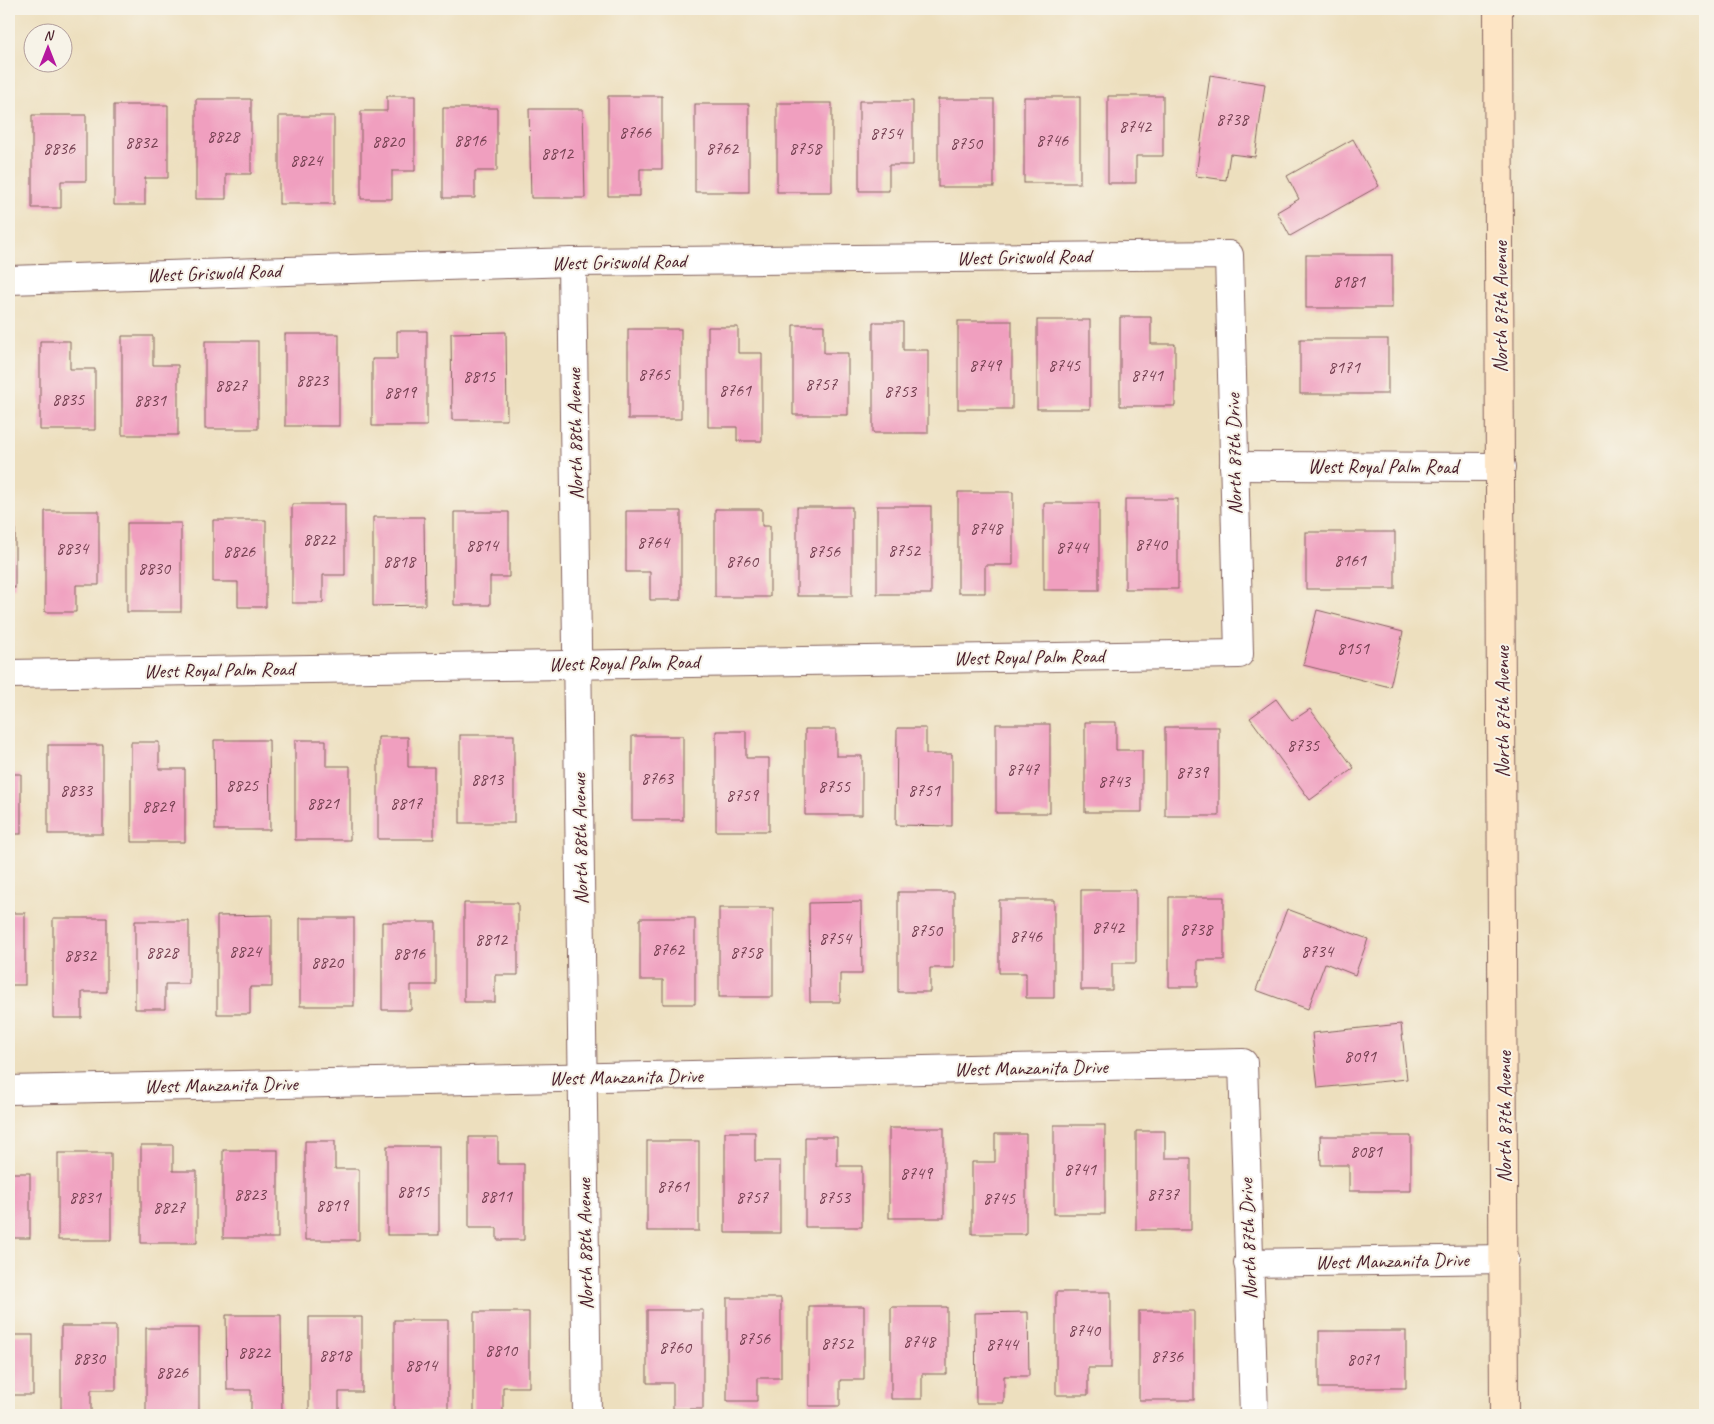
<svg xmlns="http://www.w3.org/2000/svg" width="1714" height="1424" viewBox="0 0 1714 1424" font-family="Caveat,sans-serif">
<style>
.building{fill:#f09fbf}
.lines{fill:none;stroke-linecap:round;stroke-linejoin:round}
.street-casing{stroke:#83625e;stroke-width:30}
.secondary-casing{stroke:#83625e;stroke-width:30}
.street{stroke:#fff;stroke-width:28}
.secondary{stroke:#fde5c5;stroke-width:28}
.labels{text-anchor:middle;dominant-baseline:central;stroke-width:4;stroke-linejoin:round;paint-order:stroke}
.number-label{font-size:18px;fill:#743f50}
.street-label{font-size:20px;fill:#4a1f2b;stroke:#f7f3e8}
</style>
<rect width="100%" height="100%" fill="#f7f3e8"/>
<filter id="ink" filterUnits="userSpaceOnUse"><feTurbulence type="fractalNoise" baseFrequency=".02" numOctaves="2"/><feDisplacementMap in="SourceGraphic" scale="10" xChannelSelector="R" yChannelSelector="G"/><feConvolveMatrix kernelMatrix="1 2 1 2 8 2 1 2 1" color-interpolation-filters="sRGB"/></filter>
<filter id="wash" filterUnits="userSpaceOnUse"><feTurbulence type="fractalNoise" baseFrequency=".0096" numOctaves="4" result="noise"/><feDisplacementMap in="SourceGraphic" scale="20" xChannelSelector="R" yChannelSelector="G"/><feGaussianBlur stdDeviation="1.12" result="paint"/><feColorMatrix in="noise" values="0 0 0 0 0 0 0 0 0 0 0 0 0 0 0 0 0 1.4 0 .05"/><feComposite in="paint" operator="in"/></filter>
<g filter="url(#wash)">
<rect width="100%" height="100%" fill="#eddfbe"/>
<g id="blocks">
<g class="building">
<path d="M1210,75L1265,84L1255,157L1230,154L1226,180L1196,176Z"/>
<path d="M387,96H415V171H392V199H361V111H387Z"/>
<path d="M608,96H662V169H640V196H608Z"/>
<path d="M1108,96H1163V156H1136V183H1108Z"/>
<rect x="1024" y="97" width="56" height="86"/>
<path d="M196,99H251V174H226V199H196Z"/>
<rect x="938" y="99" width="56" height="88"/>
<path d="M859,101H913V165H889V191H859Z"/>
<rect x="777" y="103" width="55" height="89"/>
<rect x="695" y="104" width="54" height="88"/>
<path d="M114,105H168V178H145V205H114Z"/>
<path d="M443,108H497V171H475V198H443Z"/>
<path d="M529,109H583L585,198H531Z"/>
<path d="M32,115H86V181H61V208H32Z"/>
<rect x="279" y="116" width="55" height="88"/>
<path d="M1353,139L1379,186L1290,236L1277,212L1299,199L1287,176Z"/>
<rect x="1306" y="255" width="86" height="53"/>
<path d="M1120,317H1151V344H1175V406H1120Z"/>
<rect x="1037" y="320" width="53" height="89"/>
<rect x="958" y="321" width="54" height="88"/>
<path d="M873,322H903V350H928V433H873Z"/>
<path d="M793,325H824V353H848V415H793Z"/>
<path d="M708,327H738V353H762V441H737V427H708Z"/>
<rect x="628" y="329" width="53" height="90"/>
<path d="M397,331H427V426H372V359H397Z"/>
<path d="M506,332L507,420H452L451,333Z"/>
<rect x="285" y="334" width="54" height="92"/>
<path d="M122,336H153V365H178V435H122Z"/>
<rect x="1300" y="339" width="88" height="55"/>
<path d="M40,341H70V369H95V430H40Z"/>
<rect x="205" y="341" width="53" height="88"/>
<rect x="9" y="368" width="3" height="62"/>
<path d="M958,492H1013V565H985V593H958Z"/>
<rect x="1125" y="499" width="53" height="90"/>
<rect x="1044" y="503" width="55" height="87"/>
<path d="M292,504H345V575H323V603H292Z"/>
<rect x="877" y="506" width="54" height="88"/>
<rect x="797" y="507" width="55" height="89"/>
<path d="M715,509H762V526H770V597H715Z"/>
<path d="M45,511H99V585H76V612H45Z"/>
<path d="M626,511H681V600H650V572H626Z"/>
<path d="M454,512H509V577H490V605H454Z"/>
<path d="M373,517H424L425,605L373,606Z"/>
<path d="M213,520H266V607H238V582H213Z"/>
<rect x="9" y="521" width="6" height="67"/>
<rect x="127" y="523" width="54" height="89"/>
<rect x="1306" y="532" width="89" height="57"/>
<path d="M1317,610L1403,632L1390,687L1303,665Z"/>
<path d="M1276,699L1292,721L1310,709L1354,768L1310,800L1250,718Z"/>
<path d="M1085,722H1116V750H1142V812H1085Z"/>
<rect x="996" y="724" width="54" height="89"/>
<rect x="1165" y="727" width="54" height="89"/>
<path d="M897,728H926V754H952V826L896,825Z"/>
<path d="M805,729H836V756H862V815H805Z"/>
<path d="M716,731H746V758H769V831H716Z"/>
<rect x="460" y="735" width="54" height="88"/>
<rect x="632" y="736" width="51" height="84"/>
<path d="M378,737H408V767H434V839H378Z"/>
<path d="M214,740H269L270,830H215Z"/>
<path d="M295,740H326V766H350V840H295Z"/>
<path d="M131,742H159V769H185V842H131Z"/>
<rect x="48" y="745" width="55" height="89"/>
<rect x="9" y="774" width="12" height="60"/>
<path d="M1081,890H1136V963H1112V990H1081Z"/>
<path d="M898,892H954V968H930V992H898Z"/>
<path d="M1169,897H1224V960H1198V987H1169Z"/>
<path d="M999,900H1054V998H1026V973H999Z"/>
<path d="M861,902L862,974H840V1002H810L809,903Z"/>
<path d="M464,903H518V975H495V1002H464Z"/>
<rect x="719" y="908" width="54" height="89"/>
<path d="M1287,909L1368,939L1355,975L1325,963L1308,1009L1256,990Z"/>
<rect x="9" y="913" width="16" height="72"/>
<path d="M272,915V987H250V1014H217V916Z"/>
<path d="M53,918H107V992H82V1018H53Z"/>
<rect x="300" y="918" width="54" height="88"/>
<path d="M640,918H695V1004H663V980H640Z"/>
<path d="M135,921H189V984H165V1009H135Z"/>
<path d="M382,922H436V985H411V1010H382Z"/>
<path d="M1401,1024L1407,1079L1318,1088L1312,1033Z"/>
<rect x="1054" y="1125" width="51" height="89"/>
<rect x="889" y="1128" width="55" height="90"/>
<path d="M1136,1131H1165V1158H1191V1230H1136Z"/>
<path d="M725,1132H755V1161H780V1233H725Z"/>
<path d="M995,1134H1026V1234H972V1162H995Z"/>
<path d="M1320,1136H1411V1191H1349V1165H1321Z"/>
<path d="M469,1137H498V1164H524V1240H497V1228H469Z"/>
<path d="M805,1137H837V1166H862V1227H805Z"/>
<path d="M305,1141H335V1169H359V1240H305Z"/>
<rect x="647" y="1141" width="52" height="90"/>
<path d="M141,1145H173V1171H197V1243H141Z"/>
<rect x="387" y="1146" width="52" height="89"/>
<rect x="223" y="1150" width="55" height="88"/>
<rect x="58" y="1153" width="53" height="87"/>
<rect x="9" y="1173" width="21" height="65"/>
<path d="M1056,1292H1111V1368H1088V1395H1056Z"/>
<path d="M727,1298H781V1378H757V1401H727Z"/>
<path d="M809,1306H864V1380H840V1406H809Z"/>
<path d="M891,1307H947V1374H922V1399H891Z"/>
<path d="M647,1310H703V1409H673V1383H647Z"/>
<rect x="1139" y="1311" width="55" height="89"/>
<path d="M474,1312H529V1387H503V1415H474Z"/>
<path d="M1028,1312L1029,1376H1004V1403H976L975,1313Z"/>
<path d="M226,1315H281L282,1415H251V1390H227Z"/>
<path d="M309,1317H362V1392H339V1415H309Z"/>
<rect x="394" y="1320" width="54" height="91"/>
<path d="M61,1326H116V1390H91V1415H61Z"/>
<rect x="146" y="1328" width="53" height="87"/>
<rect x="1319" y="1331" width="87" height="57"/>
<rect x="9" y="1335" width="24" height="60"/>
</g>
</g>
</g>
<g filter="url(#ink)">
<use href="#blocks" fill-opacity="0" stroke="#83625e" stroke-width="1"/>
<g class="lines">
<defs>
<g id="street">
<path d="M572,262L587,1415"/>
<path d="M9,280L572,262L1229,255L1239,654L9,674"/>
<path d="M1234,466L1501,467"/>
<path d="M9,1090L1243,1063L1254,1415"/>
<path d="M1248,1263L1505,1259"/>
</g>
<path id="secondary" d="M1498,9L1504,1415"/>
</defs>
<use href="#street" class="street-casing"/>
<use href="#secondary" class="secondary-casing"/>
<use href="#street" class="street"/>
<use href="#secondary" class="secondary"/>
</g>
</g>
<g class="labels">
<g class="number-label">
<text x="1232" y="119">8738</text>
<text x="1135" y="126">8742</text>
<text x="635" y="132">8766</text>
<text x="886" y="133">8754</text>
<text x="223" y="136">8828</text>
<text x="470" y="140">8816</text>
<text x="1052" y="140">8746</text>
<text x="388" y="141">8820</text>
<text x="141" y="142">8832</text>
<text x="966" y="143">8750</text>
<text x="59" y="148">8836</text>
<text x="722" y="148">8762</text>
<text x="805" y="148">8758</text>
<text x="557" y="153">8812</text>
<text x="306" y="160">8824</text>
<text x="1349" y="281">8181</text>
<text x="985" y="365">8749</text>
<text x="1064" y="365">8745</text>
<text x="1344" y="367">8171</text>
<text x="654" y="374">8765</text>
<text x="1147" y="375">8741</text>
<text x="479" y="376">8815</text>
<text x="312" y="380">8823</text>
<text x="821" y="384">8757</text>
<text x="231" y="385">8827</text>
<text x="735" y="390">8761</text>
<text x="900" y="391">8753</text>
<text x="400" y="392">8819</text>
<text x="68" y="399">8835</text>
<text x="150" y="400">8831</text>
<text x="986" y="528">8748</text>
<text x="319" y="539">8822</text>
<text x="653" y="542">8764</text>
<text x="1151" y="544">8740</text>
<text x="482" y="545">8814</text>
<text x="1072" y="547">8744</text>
<text x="72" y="548">8834</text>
<text x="904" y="550">8752</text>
<text x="239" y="551">8826</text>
<text x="824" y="551">8756</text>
<text x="1350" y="560">8161</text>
<text x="399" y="561">8818</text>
<text x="742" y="561">8760</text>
<text x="154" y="568">8830</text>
<text x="1353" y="648">8151</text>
<text x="1303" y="745">8735</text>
<text x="1023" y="769">8747</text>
<text x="1192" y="772">8739</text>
<text x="657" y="778">8763</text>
<text x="487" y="779">8813</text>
<text x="1114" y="781">8743</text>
<text x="242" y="785">8825</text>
<text x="834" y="786">8755</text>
<text x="76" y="790">8833</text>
<text x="924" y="790">8751</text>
<text x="742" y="795">8759</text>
<text x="323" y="803">8821</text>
<text x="406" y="803">8817</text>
<text x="158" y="806">8829</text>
<text x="1108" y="927">8742</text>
<text x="1196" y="929">8738</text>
<text x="926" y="930">8750</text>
<text x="1026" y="936">8746</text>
<text x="835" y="938">8754</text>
<text x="491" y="939">8812</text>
<text x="668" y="949">8762</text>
<text x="245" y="951">8824</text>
<text x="1317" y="951">8734</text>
<text x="162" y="952">8828</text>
<text x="746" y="952">8758</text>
<text x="409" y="953">8816</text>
<text x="80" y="955">8832</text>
<text x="327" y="962">8820</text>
<text x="1360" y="1056">8091</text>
<text x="1366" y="1151">8081</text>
<text x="1080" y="1169">8741</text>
<text x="916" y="1173">8749</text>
<text x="673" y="1186">8761</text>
<text x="413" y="1191">8815</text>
<text x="250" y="1194">8823</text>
<text x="1163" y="1194">8737</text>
<text x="496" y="1196">8811</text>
<text x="85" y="1197">8831</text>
<text x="752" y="1197">8757</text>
<text x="834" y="1197">8753</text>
<text x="999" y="1198">8745</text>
<text x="332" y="1205">8819</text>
<text x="169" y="1207">8827</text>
<text x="1084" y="1330">8740</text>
<text x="754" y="1338">8756</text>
<text x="919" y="1341">8748</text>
<text x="837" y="1343">8752</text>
<text x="1002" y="1344">8744</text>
<text x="675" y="1347">8760</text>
<text x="501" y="1350">8810</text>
<text x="254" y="1352">8822</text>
<text x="335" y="1355">8818</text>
<text x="1167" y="1356">8736</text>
<text x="89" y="1358">8830</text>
<text x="1363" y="1359">8071</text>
<text x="421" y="1365">8814</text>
<text x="172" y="1372">8826</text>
</g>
<g class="street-label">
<text transform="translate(1024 257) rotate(-1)">West Griswold Road</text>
<text transform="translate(619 262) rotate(-1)">West Griswold Road</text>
<text transform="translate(214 273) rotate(-2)">West Griswold Road</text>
<text transform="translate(1500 307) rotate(-90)">North 87th Avenue</text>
<text transform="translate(575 434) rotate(-91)">North 88th Avenue</text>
<text transform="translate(1234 454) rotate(-91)">North 87th Drive</text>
<text x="1383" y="466">West Royal Palm Road</text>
<text transform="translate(1029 657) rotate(-1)">West Royal Palm Road</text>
<text transform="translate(624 663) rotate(-1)">West Royal Palm Road</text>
<text transform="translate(219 670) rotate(-1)">West Royal Palm Road</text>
<text transform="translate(1502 712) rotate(-90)">North 87th Avenue</text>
<text transform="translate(580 839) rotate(-91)">North 88th Avenue</text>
<text transform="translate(1031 1068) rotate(-1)">West Manzanita Drive</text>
<text transform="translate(626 1077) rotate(-1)">West Manzanita Drive</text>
<text transform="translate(221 1085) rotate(-1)">West Manzanita Drive</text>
<text transform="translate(1504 1117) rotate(-90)">North 87th Avenue</text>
<text transform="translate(1248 1239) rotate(-92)">North 87th Drive</text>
<text transform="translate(585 1244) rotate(-91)">North 88th Avenue</text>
<text transform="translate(1392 1261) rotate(-1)">West Manzanita Drive</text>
</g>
</g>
<rect width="1714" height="1424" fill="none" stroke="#f7f3e8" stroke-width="30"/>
<g transform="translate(48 48)"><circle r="24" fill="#f7f3e8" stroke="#b29e9c"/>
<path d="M0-4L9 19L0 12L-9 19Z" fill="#b5179e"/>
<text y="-8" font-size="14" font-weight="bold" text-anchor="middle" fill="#4a1f2b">N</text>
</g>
</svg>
